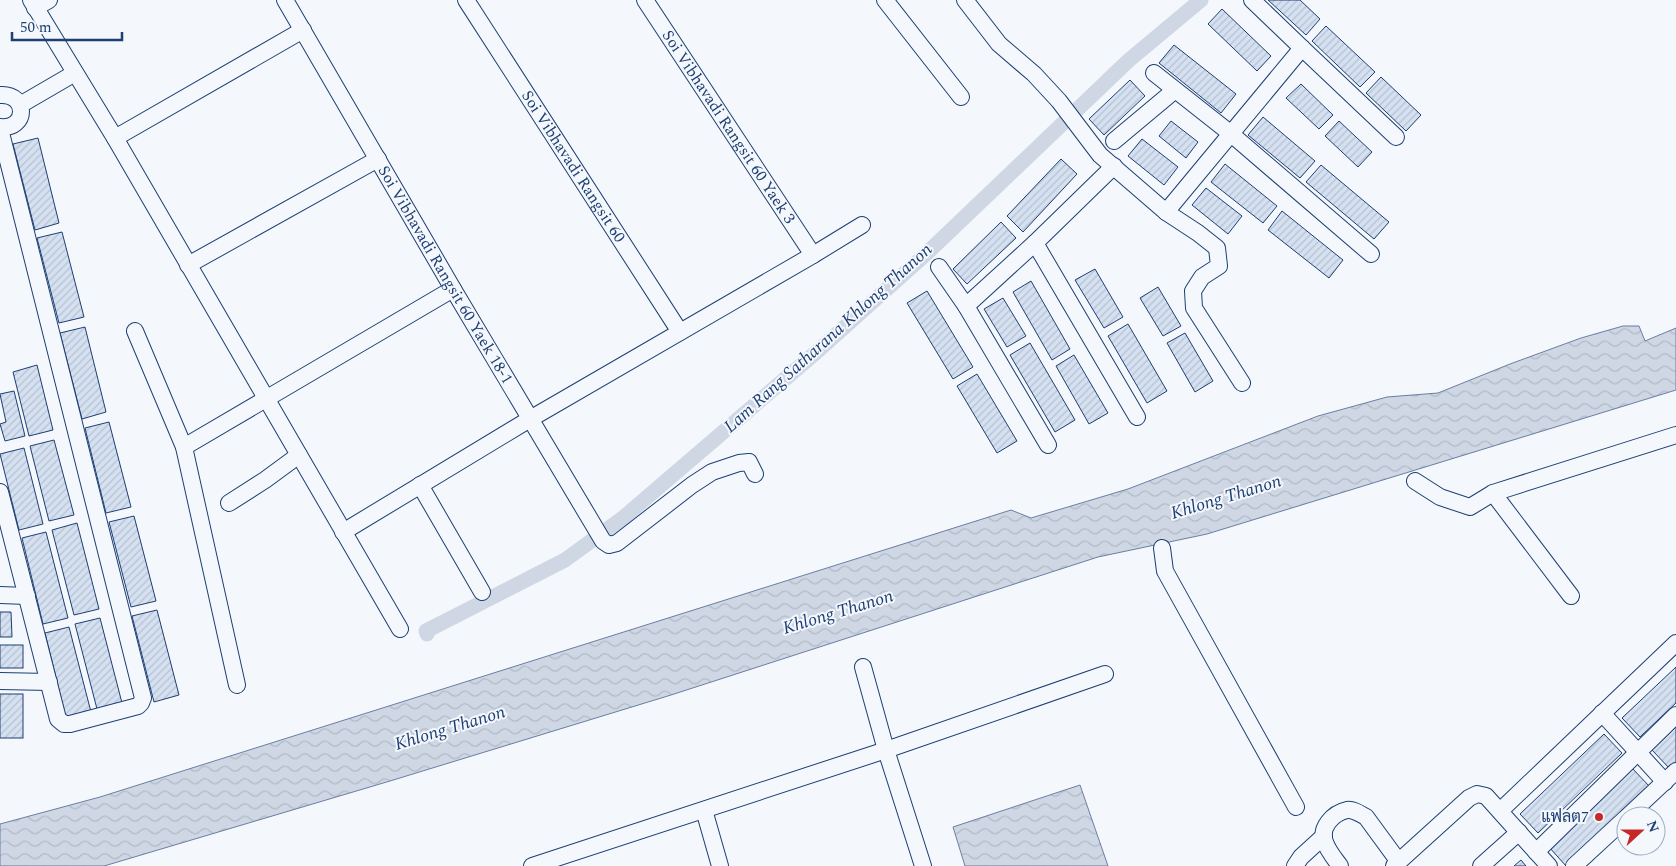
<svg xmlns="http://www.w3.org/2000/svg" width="1676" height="866" viewBox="0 0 1676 866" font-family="Spectral,Sarabun,serif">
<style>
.water{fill:url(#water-waves);stroke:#687fa3}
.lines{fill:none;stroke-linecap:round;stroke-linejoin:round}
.canal{stroke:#cfd7e4;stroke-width:15}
.building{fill:url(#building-hatch);stroke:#1d3f73}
.minor-casing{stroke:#1d3f73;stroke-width:18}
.minor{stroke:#f4f7fb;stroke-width:16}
.poi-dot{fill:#c62828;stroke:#f4f7fb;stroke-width:2}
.labels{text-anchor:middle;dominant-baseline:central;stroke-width:4;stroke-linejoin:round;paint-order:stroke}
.street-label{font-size:16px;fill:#1d3f73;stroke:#f4f7fb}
.poi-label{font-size:16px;fill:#1d3f73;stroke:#f4f7fb;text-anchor:end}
.water-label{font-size:18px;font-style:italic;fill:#1d3f73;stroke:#f4f7fb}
</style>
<defs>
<pattern id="water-waves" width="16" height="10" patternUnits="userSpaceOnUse" patternTransform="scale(1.25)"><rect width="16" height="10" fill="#cfd7e4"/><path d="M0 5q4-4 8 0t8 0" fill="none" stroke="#b1bac7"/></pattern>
<pattern id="building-hatch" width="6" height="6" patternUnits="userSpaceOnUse" patternTransform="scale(1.25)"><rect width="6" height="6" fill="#d5e0f0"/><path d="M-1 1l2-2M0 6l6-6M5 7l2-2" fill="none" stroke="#b6c1d1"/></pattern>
</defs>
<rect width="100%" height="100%" fill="#f4f7fb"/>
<g class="water">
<path d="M1623,326H1639L1645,341L1676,328V390L1207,534L1098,557L671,695L390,781L104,866H0V824L100,797L1011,510L1031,518L1128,489L1318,416L1387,397L1438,393L1510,364L1581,338Z"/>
<path d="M1080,785L1108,866H965L953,827Z"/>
</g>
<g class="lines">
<path class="canal" d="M427,634L426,631L565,560L624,517L820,349L926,254L1128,61L1201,0"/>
</g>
<g class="building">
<path d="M1268,0H1300L1320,19L1306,35Z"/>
<path d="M1222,9L1271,56L1257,71L1208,24Z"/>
<path d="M1326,26L1375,72L1360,87L1312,41Z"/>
<path d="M1174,45L1236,94L1221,113L1159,63Z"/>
<path d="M1381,77L1421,115L1406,131L1366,93Z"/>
<path d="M1130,80L1145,96L1104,135L1089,119Z"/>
<path d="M1301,84L1333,115L1319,129L1286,98Z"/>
<path d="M1263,117L1315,161L1300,178L1248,135Z"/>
<path d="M1171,121L1198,142L1186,158L1159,136Z"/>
<path d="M1339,121L1372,152L1358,167L1325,136Z"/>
<path d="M38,138L59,223L35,230L13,144Z"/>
<path d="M1142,139L1178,167L1164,185L1128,156Z"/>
<path d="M1061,159L1077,174L1023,232L1007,216Z"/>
<path d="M1225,164L1277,206L1263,223L1211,182Z"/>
<path d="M1321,165L1389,222L1374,239L1306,182Z"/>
<path d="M1206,188L1242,216L1228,234L1192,205Z"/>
<path d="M1282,211L1343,260L1329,278L1268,230Z"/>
<path d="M1001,222L1016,238L967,284L953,269Z"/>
<path d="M62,232L84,317L59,323L37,238Z"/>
<path d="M1095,269L1123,317L1104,328L1075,280Z"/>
<path d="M1031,281L1070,349L1052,360L1013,292Z"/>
<path d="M1158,287L1181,326L1163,336L1140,298Z"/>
<path d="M927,291L973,367L953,379L907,303Z"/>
<path d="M1003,298L1026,336L1007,347L984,309Z"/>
<path d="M1128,324L1167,391L1147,403L1108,336Z"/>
<path d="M85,327L106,412L82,419L60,333Z"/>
<path d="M1185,333L1213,381L1195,392L1167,343Z"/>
<path d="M1030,343L1075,420L1055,432L1010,355Z"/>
<path d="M1074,355L1108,413L1089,424L1056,366Z"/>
<path d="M37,365L53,430L29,436L13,372Z"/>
<path d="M977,374L1017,441L997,453L957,386Z"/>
<path d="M14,391L25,436L5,441L0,424L6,422L0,394Z"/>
<path d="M109,422L131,507L106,513L85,428Z"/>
<path d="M54,440L74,515L49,521L30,446Z"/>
<path d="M24,448L43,524L19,530L0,454Z"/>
<path d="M134,516L156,601L131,607L109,522Z"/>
<path d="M77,523L99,609L74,615L52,530Z"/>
<path d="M46,532L68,618L43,624L22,538Z"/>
<path d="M157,610L179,695L154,702L132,616Z"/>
<path d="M0,612H11L12,637H0Z"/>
<path d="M100,618L122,703L97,709L75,624Z"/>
<path d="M69,627L91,712L66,718L45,633Z"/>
<rect x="0" y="645" width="23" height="23"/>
<path d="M1676,667V703L1640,737L1622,718Z"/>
<rect x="0" y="694" width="23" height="44"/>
<path d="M1676,727V763L1670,769L1652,750Z"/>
<path d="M1604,734L1622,753L1538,833L1520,814Z"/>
<path d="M1632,768L1650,787L1566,866L1549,847Z"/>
<path d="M1521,860L1526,866H1514Z"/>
</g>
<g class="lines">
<defs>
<g id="minor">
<path d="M31,0L115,138L400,629"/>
<path id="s1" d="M285,0L453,289L603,541L609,545L617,543L692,485L712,472L739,463L749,462L755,474"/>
<path id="s2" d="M466,0L680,332"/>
<path id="s3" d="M645,0L813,255"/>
<path d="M885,0L961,97"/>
<path d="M965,0L999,44L1034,74L1059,101L1100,155L1166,212L1198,233L1217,248L1219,266L1202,277L1193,291L1194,308L1242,383"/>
<path d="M35,8L49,0"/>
<path d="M1302,48L1396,137"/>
<path d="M1154,73L1230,133L1371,254"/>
<path d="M0,95C28,93 28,130 0,127"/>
<path d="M20,105L75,73"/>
<path d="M0,129L143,698L141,703L138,706L70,724H64L58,719L0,492"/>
<path d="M115,138L303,30"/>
<path d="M1114,141L1175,90"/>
<path d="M1114,166L1035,243L1137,417"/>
<path d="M1166,212L1302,48L1252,0"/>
<path d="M188,265L378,159"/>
<path d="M939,267L966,306L1048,445"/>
<path d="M966,306L1035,243"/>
<path d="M135,331L184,447L237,685"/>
<path d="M184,447L453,289"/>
<path d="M1415,481L1440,497L1470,507L1493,493L1676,435"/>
<path d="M420,485L482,592"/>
<path d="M1493,493L1571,596"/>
<path d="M229,503L265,480L299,455"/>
<path d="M343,532L530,419L813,255L862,225"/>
<path d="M1162,548L1165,571L1296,807"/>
<path d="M0,595L27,596"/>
<path d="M863,667L886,750L923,866"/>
<path d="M0,681L49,682"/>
<path d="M1602,713L1665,782"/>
<path d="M704,810L720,866"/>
<path d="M1500,811L1676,643"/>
<path d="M1628,816L1676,771"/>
<path d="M1536,852L1676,715"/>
<path d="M532,866L886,750L1105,674"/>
<path d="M1295,866L1301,857L1324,836"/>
<path d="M1340,866C1335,859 1328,851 1325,842C1319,828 1333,813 1347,810C1354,809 1360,814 1366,817L1399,862"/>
<path d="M1394,866L1469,798L1477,794L1486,796L1549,866"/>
<path d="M1481,866L1519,832"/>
<path d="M1574,866L1626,818"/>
</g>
</defs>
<use href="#minor" class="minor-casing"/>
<use href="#minor" class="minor"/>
</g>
<circle class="poi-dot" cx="1599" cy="817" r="5"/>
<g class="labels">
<g class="street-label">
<text stroke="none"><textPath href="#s3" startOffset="152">Soi Vibhavadi Rangsit 60 Yaek 3</textPath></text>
<text stroke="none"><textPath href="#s2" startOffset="198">Soi Vibhavadi Rangsit 60</textPath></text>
<text stroke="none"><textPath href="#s1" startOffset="318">Soi Vibhavadi Rangsit 60 Yaek 18-1</textPath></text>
</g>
<g class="poi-label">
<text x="1589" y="817">แฟลต7</text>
</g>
<g class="water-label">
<text transform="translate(828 338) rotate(-42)">Lam Rang Satharana Khlong Thanon</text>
<text transform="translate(1226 497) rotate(-17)">Khlong Thanon</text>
<text transform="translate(838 612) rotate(-17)">Khlong Thanon</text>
<text transform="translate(450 728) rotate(-17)">Khlong Thanon</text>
</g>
</g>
<g transform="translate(1641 831) rotate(69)"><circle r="24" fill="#f4f7fb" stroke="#9eadc5"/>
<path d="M0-4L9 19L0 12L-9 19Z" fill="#c62828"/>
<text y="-8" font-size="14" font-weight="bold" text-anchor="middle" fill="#1d3f73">N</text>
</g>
<path d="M12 32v8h110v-8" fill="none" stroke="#1d3f73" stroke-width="2.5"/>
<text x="20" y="32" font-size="15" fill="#1d3f73" stroke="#f4f7fb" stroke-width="4" paint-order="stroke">50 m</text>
</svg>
